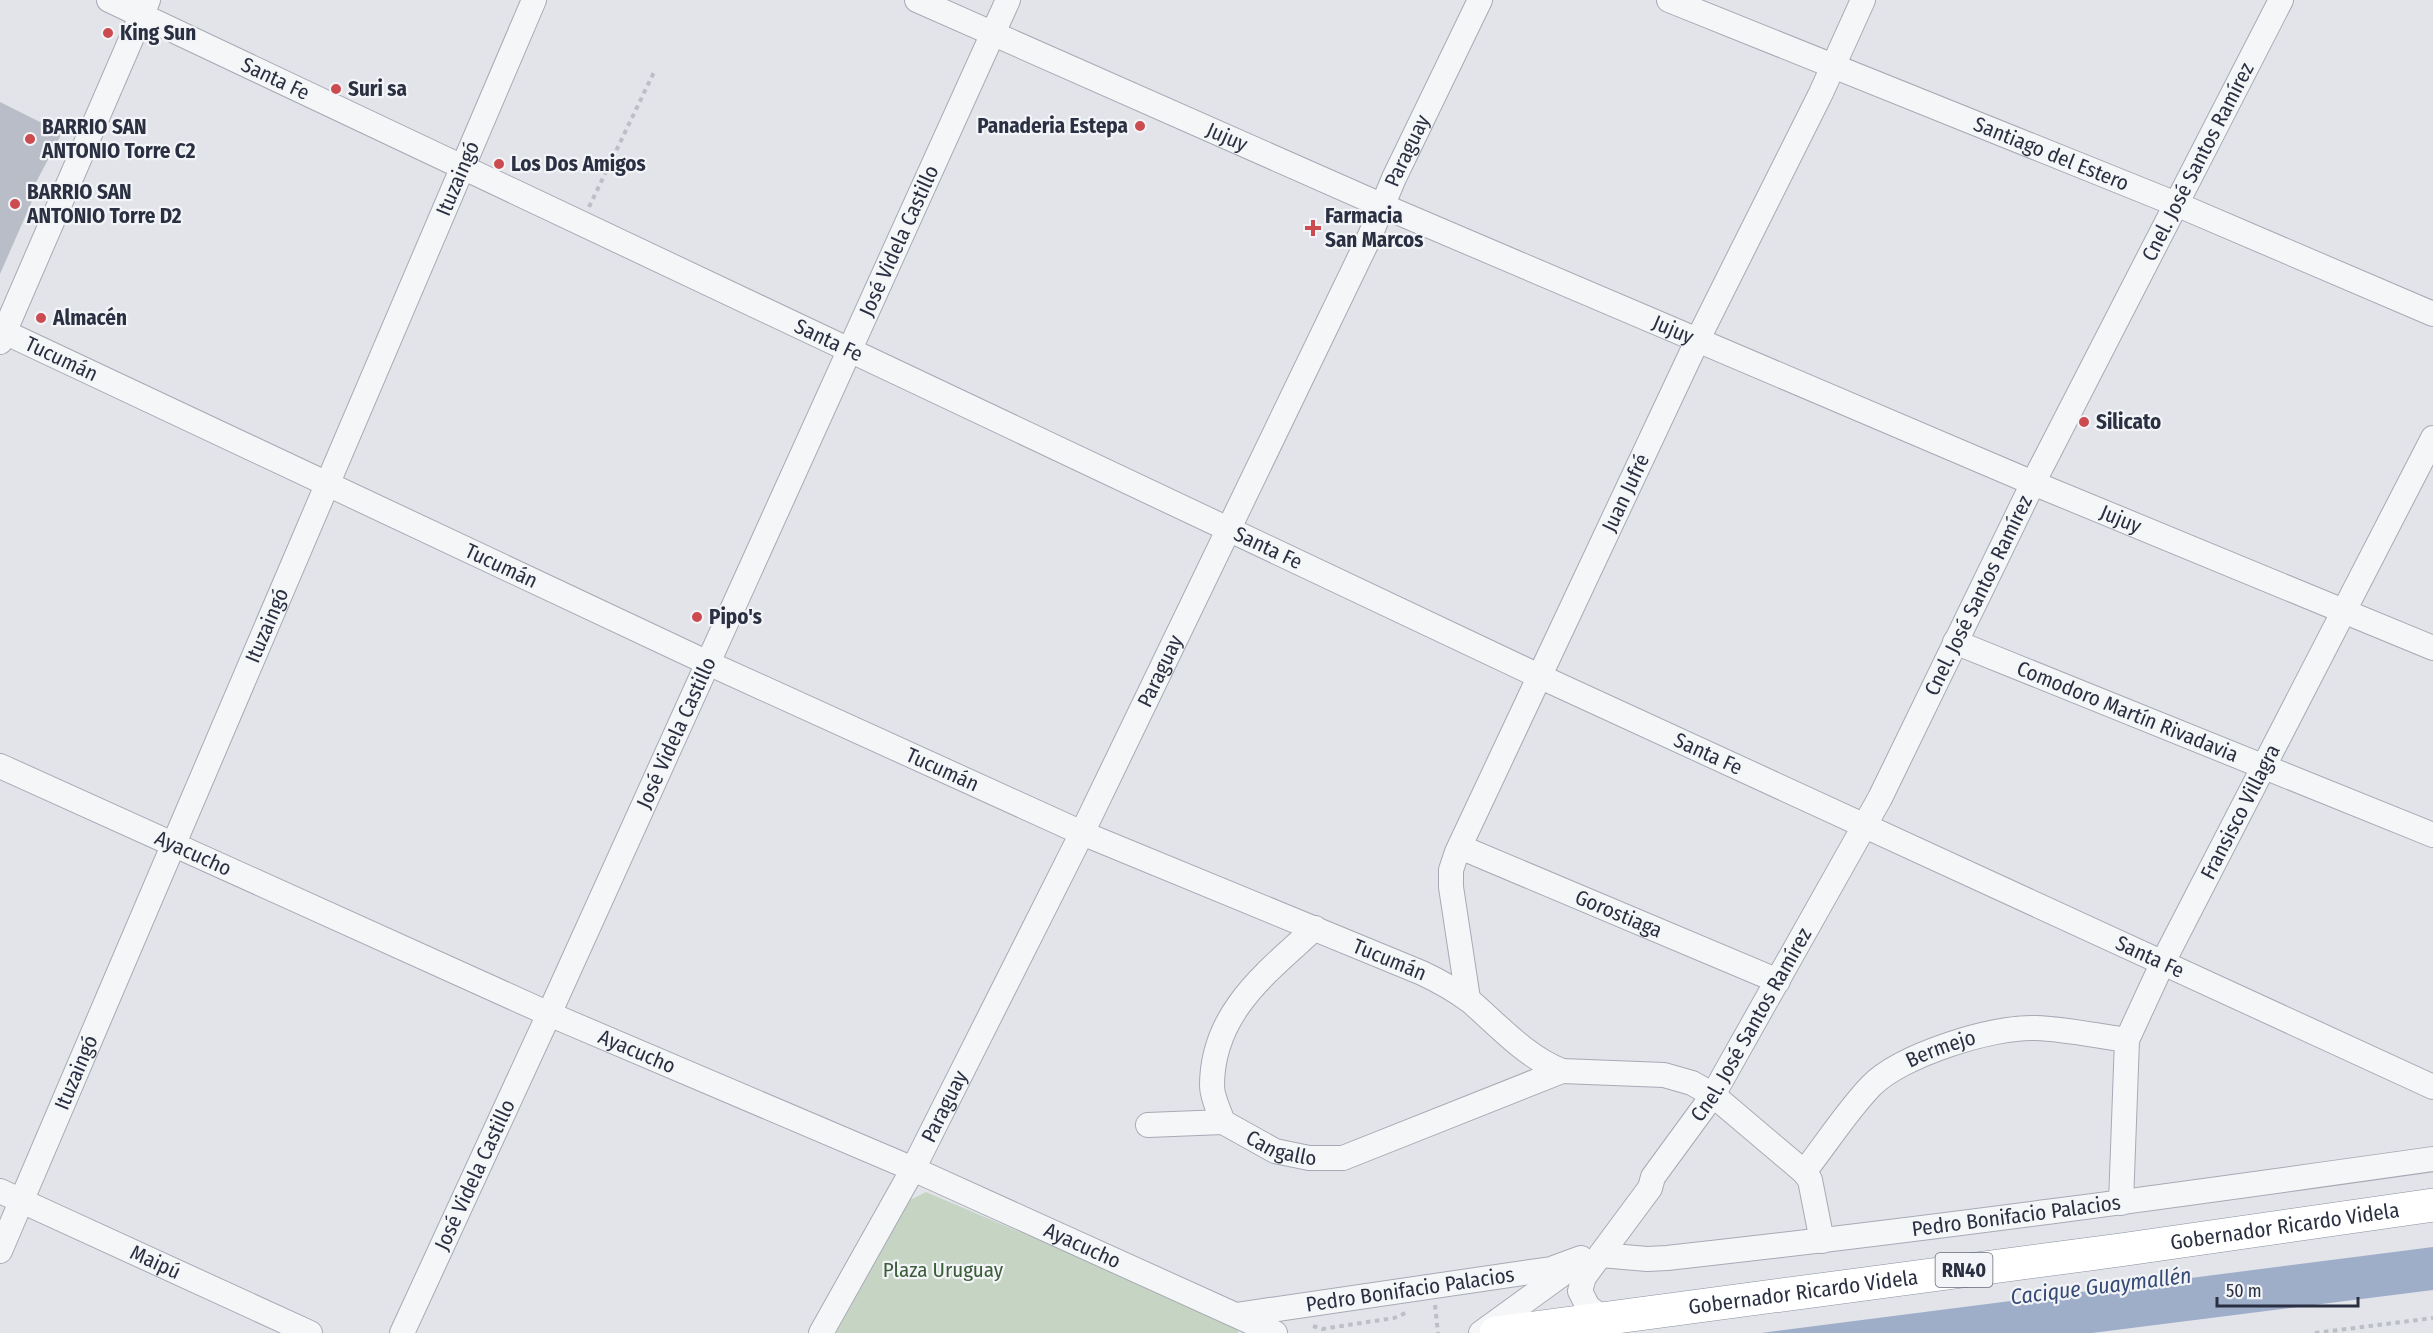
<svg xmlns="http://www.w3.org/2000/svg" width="2433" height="1333" viewBox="0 0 2433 1333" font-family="'Fira Sans Condensed',sans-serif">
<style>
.green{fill:#c6d4c3}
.water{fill:#9eaec9}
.building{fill:#b9bdc7}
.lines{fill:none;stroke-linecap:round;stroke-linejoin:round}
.minor-casing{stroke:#a7aab4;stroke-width:26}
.highway-casing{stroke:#8a90a0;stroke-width:34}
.path{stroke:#bcbfc5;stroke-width:4;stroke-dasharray:4.5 4.5;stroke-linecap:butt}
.minor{stroke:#f5f6f8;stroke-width:24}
.highway{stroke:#fff;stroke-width:33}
.poi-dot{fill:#cb4b51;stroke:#f2f4f7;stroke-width:2}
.labels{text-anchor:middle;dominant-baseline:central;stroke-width:4.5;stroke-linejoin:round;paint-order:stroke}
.shield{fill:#f2f4f7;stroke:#666b78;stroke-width:1.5}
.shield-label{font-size:20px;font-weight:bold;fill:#2a3042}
.poi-label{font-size:21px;font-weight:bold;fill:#2a3042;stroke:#f2f4f7;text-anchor:start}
.street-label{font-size:21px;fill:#2a3042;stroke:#f2f4f7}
.park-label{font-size:21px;fill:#3b5d38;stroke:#f2f4f7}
.water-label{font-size:22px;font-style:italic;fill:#354b75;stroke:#f2f4f7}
</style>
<rect width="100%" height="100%" fill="#e2e4ea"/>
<path class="green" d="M926,1192L1219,1317L1238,1327V1333H836L910,1200Z"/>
<path class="water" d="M2433,1247V1290L2092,1333H1761Z"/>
<path class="building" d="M0,102L62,133L32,190L36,192L0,274Z"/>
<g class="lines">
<defs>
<g id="minor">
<path id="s1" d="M109,0L1541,677L2433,1087"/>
<path id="s2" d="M917,0L1383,206L2033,483L2433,648"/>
<path id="s3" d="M1669,0L2176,204L2433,314"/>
<path id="s4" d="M0,330L708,663L1082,833L1422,973C1439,981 1455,990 1470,1001C1499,1026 1526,1057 1562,1071L1664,1075L1692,1083L1713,1095L1804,1172L1810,1180L1822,1241"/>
<path d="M0,342L148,0"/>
<path id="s5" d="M1955,642L2433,835"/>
<path id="s6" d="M0,766L549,1014L913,1169L1275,1333"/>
<path id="s7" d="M1460,847L1778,981"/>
<path id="s8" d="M1315,928C1266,973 1212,1013 1212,1086C1212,1097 1219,1111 1223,1122L1275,1151L1309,1158H1343L1562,1071"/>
<path id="s9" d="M1468,999L1451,887V870L1457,852L1698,339L1821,93L1863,0"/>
<path d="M1148,1125L1223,1122"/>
<path id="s10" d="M1804,1172C1826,1144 1847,1111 1871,1086C1901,1055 1994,1026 2036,1028C2066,1029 2097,1036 2127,1040"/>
<path id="s11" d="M0,1191L310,1333"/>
<path id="s12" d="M2121,1203L2127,1040L2163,962L2433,438"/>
<path id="s13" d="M0,1251L534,0"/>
<path id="s14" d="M1601,1255L1647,1259L1667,1258C1923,1230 2178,1195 2433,1159"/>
<path id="s15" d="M1236,1315L1551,1269L1581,1258"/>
<path id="s16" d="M1605,1319L1588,1307L1580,1291L1584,1277L1650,1188L1653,1177L1713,1095L1880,798L2033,483L2281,0"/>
<path id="s17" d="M402,1333L549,1014L1008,0"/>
<path id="s18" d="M821,1333L913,1169L1082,833L1369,238L1394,178L1480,0"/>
<path d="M1481,1333L1572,1267"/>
</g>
<g id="highway">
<path id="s19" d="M1496,1333L2120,1250L2433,1205"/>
</g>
</defs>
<use href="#minor" class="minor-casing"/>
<use href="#highway" class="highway-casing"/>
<g class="path">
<path d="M589,207L655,70"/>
<path d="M1435,1305L1438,1333"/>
<path d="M1313,1326L1322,1329L1394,1318L1408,1312"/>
<path d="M2315,1333L2433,1318"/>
</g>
<use href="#minor" class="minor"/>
<use href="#highway" class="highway"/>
</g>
<g class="poi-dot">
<circle cx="108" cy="33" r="6"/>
<circle cx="336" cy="89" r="6"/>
<circle cx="1140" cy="126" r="6"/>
<circle cx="30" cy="139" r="6"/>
<circle cx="499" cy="164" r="6"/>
<circle cx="15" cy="204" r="6"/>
<path d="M1310 219h6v6h6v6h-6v6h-6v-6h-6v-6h6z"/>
<circle cx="41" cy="318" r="6"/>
<circle cx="2084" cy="422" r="6"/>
<circle cx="697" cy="617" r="6"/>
</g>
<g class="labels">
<rect class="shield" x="1935.5" y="1253" width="57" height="34" rx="4.5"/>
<g class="shield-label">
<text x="1964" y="1270">RN40</text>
</g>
<g class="poi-label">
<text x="120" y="33">King Sun</text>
<text x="348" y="89">Suri sa</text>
<text x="1128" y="126" text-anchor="end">Panaderia Estepa</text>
<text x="42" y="127">BARRIO SAN<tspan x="42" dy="24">ANTONIO Torre C2</tspan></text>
<text x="511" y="164">Los Dos Amigos</text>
<text x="27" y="192">BARRIO SAN<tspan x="27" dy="24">ANTONIO Torre D2</tspan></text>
<text x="1325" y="216">Farmacia<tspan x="1325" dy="24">San Marcos</tspan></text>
<text x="53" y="318">Almacén</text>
<text x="2096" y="422">Silicato</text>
<text x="709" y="617">Pipo's</text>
</g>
<g class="street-label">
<text stroke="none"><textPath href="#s1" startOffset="184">Santa Fe</textPath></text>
<text stroke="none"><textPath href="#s2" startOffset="339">Jujuy</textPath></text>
<text stroke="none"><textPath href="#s18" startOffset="1320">Paraguay</textPath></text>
<text stroke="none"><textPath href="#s3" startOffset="412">Santiago del Estero</textPath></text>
<text stroke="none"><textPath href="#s16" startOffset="1329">Cnel. José Santos Ramírez</textPath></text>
<text stroke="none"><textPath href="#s13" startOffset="1166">Ituzaingó</textPath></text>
<text stroke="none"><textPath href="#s17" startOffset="1200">José Videla Castillo</textPath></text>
<text stroke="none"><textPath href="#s2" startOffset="825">Jujuy</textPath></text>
<text stroke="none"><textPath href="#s1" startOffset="796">Santa Fe</textPath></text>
<text stroke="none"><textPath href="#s4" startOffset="68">Tucumán</textPath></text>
<text stroke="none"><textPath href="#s9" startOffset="546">Juan Jufré</textPath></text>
<text stroke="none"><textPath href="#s2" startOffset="1311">Jujuy</textPath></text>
<text stroke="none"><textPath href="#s1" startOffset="1282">Santa Fe</textPath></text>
<text stroke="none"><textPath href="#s4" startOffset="554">Tucumán</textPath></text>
<text stroke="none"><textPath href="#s16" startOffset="843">Cnel. José Santos Ramírez</textPath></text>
<text stroke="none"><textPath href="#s13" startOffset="680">Ituzaingó</textPath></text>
<text stroke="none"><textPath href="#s18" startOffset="744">Paraguay</textPath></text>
<text stroke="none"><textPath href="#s5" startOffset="186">Comodoro Martín Rivadavia</textPath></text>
<text stroke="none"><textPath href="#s17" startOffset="660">José Videla Castillo</textPath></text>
<text stroke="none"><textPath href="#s1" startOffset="1768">Santa Fe</textPath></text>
<text stroke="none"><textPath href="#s4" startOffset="1040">Tucumán</textPath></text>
<text stroke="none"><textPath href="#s12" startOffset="418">Fransisco Villagra</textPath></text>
<text stroke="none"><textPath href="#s6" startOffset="212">Ayacucho</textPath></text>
<text stroke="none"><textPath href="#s7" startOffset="172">Gorostiaga</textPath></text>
<text stroke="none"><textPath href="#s1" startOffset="2254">Santa Fe</textPath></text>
<text stroke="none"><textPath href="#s4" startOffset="1526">Tucumán</textPath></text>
<text stroke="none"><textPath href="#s16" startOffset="357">Cnel. José Santos Ramírez</textPath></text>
<text stroke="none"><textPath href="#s6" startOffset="698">Ayacucho</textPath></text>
<text stroke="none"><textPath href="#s10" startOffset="189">Bermejo</textPath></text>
<text stroke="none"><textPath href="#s13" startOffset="194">Ituzaingó</textPath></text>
<text stroke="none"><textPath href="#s18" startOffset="258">Paraguay</textPath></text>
<text stroke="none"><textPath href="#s8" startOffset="298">Cangallo</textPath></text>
<text stroke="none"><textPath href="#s17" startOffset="174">José Videla Castillo</textPath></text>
<text stroke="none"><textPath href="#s14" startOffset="418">Pedro Bonifacio Palacios</textPath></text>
<text stroke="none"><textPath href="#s19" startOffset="796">Gobernador Ricardo Videla</textPath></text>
<text stroke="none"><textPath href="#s6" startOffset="1184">Ayacucho</textPath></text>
<text stroke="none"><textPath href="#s11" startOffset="171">Maipú</textPath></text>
<text stroke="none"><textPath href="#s15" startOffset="176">Pedro Bonifacio Palacios</textPath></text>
<text stroke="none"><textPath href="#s19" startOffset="310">Gobernador Ricardo Videla</textPath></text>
</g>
<g class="park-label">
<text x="943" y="1270">Plaza Uruguay</text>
</g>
<g class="water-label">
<text transform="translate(2101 1286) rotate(-7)">Cacique Guaymallén</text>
</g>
</g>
<path d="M2217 1297v9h141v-9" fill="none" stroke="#2a3042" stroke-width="3"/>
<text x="2226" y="1297" font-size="18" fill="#2a3042" stroke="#f2f4f7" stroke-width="4.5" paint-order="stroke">50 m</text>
</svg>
